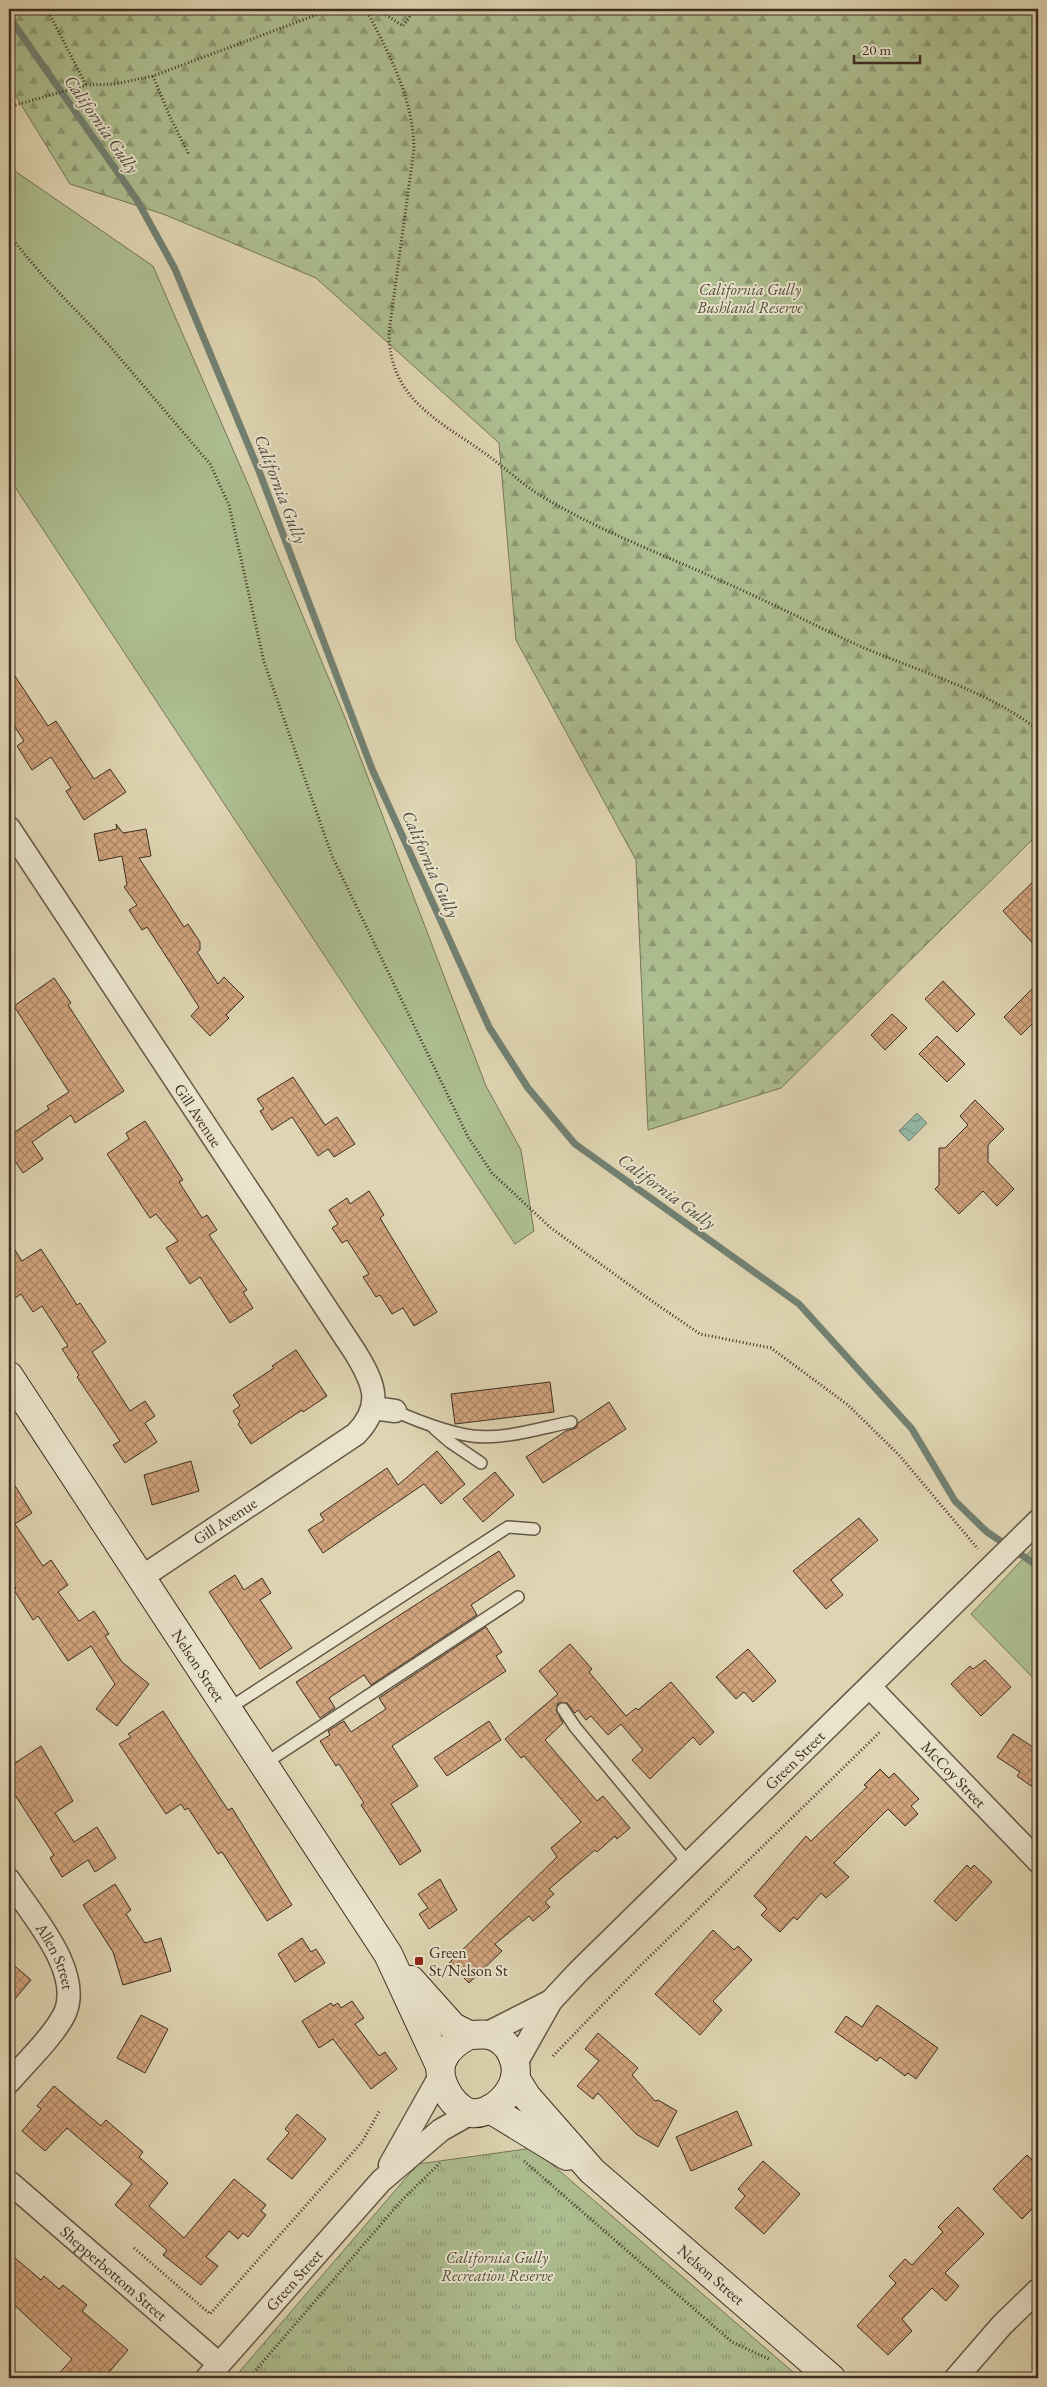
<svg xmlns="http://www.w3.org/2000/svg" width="1047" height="2387" viewBox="0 0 1047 2387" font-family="'EB Garamond',serif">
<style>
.green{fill:#adbe90;stroke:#767659}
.forest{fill:url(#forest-firs);stroke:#767659}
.park{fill:url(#park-tufts);stroke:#767659}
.water{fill:url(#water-waves);stroke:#728172}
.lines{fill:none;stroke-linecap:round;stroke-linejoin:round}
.stream{stroke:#728172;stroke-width:7}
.building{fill:url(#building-cross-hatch);stroke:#3e2e22}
.lane-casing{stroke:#665846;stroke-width:14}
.street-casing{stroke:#665846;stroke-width:25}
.secondary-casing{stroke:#3e2e22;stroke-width:30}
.path{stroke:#3e2e22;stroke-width:3;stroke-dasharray:1 2.5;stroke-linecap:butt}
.lane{stroke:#eae4cd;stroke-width:11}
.street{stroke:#eae4cd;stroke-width:22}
.secondary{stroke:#eae4cd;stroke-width:28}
.poi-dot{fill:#8f2418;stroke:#eae4cd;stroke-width:2}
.labels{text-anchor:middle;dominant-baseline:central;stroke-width:4;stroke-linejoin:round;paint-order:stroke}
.park-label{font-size:16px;font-style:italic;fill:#544b38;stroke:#eae4cd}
.street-label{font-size:16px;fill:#3e2e22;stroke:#eae4cd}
.poi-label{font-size:16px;fill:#3e2e22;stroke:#eae4cd;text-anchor:start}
.water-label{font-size:18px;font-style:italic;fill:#4f4a3d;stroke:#eae4cd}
</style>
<defs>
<pattern id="forest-firs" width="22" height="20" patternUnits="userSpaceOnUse" patternTransform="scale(1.25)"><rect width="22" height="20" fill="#adbe90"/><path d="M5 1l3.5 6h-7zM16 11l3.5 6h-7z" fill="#8e9b75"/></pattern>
<pattern id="park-tufts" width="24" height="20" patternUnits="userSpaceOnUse" patternTransform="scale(1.25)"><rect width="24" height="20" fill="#adbe90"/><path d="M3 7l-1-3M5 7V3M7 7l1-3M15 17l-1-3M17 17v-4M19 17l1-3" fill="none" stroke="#8e9b75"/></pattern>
<pattern id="water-waves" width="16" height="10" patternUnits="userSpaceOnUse" patternTransform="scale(1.25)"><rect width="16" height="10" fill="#94b9a8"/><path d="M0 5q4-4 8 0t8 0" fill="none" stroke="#7a9788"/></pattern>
<pattern id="building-cross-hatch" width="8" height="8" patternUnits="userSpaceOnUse" patternTransform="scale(1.25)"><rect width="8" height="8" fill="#d1a47d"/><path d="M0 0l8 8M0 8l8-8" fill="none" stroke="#ab8666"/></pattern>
</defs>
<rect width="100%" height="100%" fill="#dfd5b2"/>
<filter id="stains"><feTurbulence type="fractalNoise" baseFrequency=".004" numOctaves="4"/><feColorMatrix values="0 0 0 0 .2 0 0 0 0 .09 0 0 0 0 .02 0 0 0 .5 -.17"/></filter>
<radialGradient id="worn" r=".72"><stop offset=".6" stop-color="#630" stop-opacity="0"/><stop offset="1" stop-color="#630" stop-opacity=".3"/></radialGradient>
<g class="green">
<path d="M9,167L153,266L248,484L346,720L486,1086L521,1150L534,1231L515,1244L9,478Z"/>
<path d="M1038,1543V1683L971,1614Z"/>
</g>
<path class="forest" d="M9,9H1038V834L781,1088L648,1130L636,860L516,640L499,443L316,278L163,214L70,184L9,85Z"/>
<path class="park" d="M533,2148L800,2378H234L418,2164Z"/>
<path class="water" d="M917,1113L927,1123L909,1141L899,1131Z"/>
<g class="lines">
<path class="stream" d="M9,17L137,200L175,269L259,471L372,769L489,1027L528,1088L575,1144L799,1304L912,1429L955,1501L987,1532L1038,1566"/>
</g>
<g class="building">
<path d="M9,667L48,726L56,721L94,779L110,769L126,792L84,820L66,791L71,788L51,757L32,770L17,746L24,741L9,718Z"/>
<path d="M116,824L123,833L146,829L151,856L139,858L184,927L188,924L200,942V950L197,952L218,984L224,977L244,997L226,1015L229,1018L210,1036L191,1016L199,1007L147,927L142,930L129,910L137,905L124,887L127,885L122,856L99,861L94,834L117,829Z"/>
<path d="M1038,877V949L1003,911Z"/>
<path d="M54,978L71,1003L68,1005L124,1091L75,1123L71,1115L32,1142L43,1159L23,1173L9,1152V1136L49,1109L47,1106L69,1092L14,1006Z"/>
<path d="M943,981L975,1014L957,1032L925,999Z"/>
<path d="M1038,983V1018L1021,1035L1004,1017Z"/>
<path d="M892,1014L907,1028L885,1050L871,1035Z"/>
<path d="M937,1036L965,1064L947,1082L919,1054Z"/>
<path d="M293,1077L325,1125L337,1117L355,1144L334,1157L328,1149L318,1156L292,1117L272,1130L260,1111L264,1109L257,1099Z"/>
<path d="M975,1100L1004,1129L988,1145V1162L1014,1189L997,1206L983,1191L959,1214L935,1189L939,1185V1148H945L968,1125L960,1116Z"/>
<path d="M145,1121L183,1180L179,1182L202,1218L207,1215L217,1230L209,1235L247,1290L243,1292L253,1308L230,1323L200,1277L190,1284L166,1248L178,1241L156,1214L150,1218L107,1154L129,1139L126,1133Z"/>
<path d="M369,1191L384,1215L380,1218L437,1312L414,1326L403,1308L392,1314L380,1295L376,1297L363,1277L369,1274L347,1240L342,1243L332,1228L338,1224L329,1210L347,1198L350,1204Z"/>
<path d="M9,1241L22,1261L41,1249L77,1305L80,1303L106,1342L92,1352L130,1411L145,1401L155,1416L145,1423L157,1442L125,1463L113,1445L120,1441L77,1377L79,1375L62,1349L68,1346L42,1306L33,1312L21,1294L9,1302Z"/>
<path d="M296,1350L327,1396L303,1412L302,1410L251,1444L238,1424L240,1422L233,1411L240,1406L233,1395L274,1368L272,1366Z"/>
<path d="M550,1382L554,1412L455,1424L451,1394Z"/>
<path d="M609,1402L626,1429L543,1483L526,1457L566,1431L576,1428L578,1423Z"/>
<path d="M437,1451L465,1484L441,1504L424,1484L323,1553L308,1530L324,1520L320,1514L387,1468L398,1485Z"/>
<path d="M191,1461L199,1491L152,1505L144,1475Z"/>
<path d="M495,1472L514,1495L483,1522L463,1499Z"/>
<path d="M9,1476L32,1513L15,1524L43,1566L51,1560L68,1585L58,1592L79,1621L94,1611L109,1634L105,1636L122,1662L149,1684L117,1726L96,1709L115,1684L91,1646L68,1661L38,1616L33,1620L14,1590L16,1588L9,1578Z"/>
<path d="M859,1518L878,1540L831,1580L843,1595L826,1609L793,1571Z"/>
<path d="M499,1551L515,1576L471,1605L477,1615L371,1685L364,1675L329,1698L335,1708L320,1718L296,1682Z"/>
<path d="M235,1575L244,1590L262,1578L271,1593L260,1600L292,1648L260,1669L209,1592Z"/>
<path d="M486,1627L502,1652L496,1656L506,1671L392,1746L418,1786L391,1804L421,1851L400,1865L361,1805L364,1803L339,1764L336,1766L320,1741L330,1735L328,1731L344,1721L351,1732L386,1709L379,1698Z"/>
<path d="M570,1644L592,1669L589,1672L626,1716L636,1708L638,1710L671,1682L714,1732L700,1745L693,1737L650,1779L632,1760L643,1750L621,1724L608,1735L591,1716L586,1720L578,1710L575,1713L567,1703H558L556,1710L563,1723L545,1740L597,1801L603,1796L630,1828L617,1839L615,1836L597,1852L595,1850L549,1889L554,1894L545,1902L550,1907L533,1921L529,1916L495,1944L502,1951L469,1983L449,1963L557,1857L551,1848L581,1822L524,1756L521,1758L505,1739L558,1694L539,1671Z"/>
<path d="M748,1649L776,1681L753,1702L744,1692L736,1699L716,1677Z"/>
<path d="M985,1660L1011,1687L981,1716L951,1684L970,1666L973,1669Z"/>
<path d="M163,1711L228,1810L232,1808L292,1905L267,1921L222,1852L218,1854L188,1808L185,1810L181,1804L166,1814L119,1744L131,1737L128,1734Z"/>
<path d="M489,1721L501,1740L447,1776L434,1758Z"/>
<path d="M1013,1734L1036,1749L1038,1746V1784L1034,1781L1031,1786L1017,1776L1020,1772L997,1757Z"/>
<path d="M41,1746L73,1801L55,1813L74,1842L97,1827L116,1858L95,1872L88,1860L62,1877L50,1858L54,1855L15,1795L9,1799V1767Z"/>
<path d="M880,1769L889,1778L894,1773L919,1799L911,1806L918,1814L905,1826L888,1809L834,1863L849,1877L826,1898L821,1893L797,1920L794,1917L780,1932L761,1915L767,1909L754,1896L806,1836L811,1841L867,1787L864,1785Z"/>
<path d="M967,1865L971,1869L974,1865L992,1882L956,1921L934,1901Z"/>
<path d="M440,1879L457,1910L429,1929L419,1914L428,1908L418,1894Z"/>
<path d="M115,1884L131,1910L126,1914L145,1943L161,1938L171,1971L123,1985L113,1952L83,1905Z"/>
<path d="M713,1930L734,1950L738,1946L752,1960L713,2001L722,2010L700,2035L655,1994Z"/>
<path d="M302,1938L311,1952L316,1949L325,1963L295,1982L278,1954Z"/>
<path d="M9,1961L31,1980L9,2006Z"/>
<path d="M352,2001L364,2018L355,2024L379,2056L385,2052L397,2069L371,2089L333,2039L319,2048L302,2021L331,2003L333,2006L338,2003L341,2008Z"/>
<path d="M877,2005L938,2048L916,2079L908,2073L905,2076L880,2057L877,2061L835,2032L846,2016L862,2027Z"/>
<path d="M141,2015L168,2029L145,2073L117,2058Z"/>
<path d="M598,2033L638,2068L632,2075L655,2101L658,2100L677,2111L658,2147L636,2134L598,2093L593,2099L577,2086L599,2061L585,2049Z"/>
<path d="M54,2086L101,2126L106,2120L143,2152L139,2157L168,2183L149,2206L184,2238L234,2179L266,2205L261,2211L266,2215L248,2237L243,2233L238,2239L229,2231L206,2257L218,2266L201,2285L163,2255L167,2250L115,2205L132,2184L67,2128L45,2151L22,2131L41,2109L37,2106Z"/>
<path d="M737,2111L752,2145L691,2171L676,2137Z"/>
<path d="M297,2114L326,2139L292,2179L267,2159L289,2133L285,2129Z"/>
<path d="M1027,2155L1038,2166V2203L1022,2219L993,2189Z"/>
<path d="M763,2161L800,2194L764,2234L735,2208L745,2196L738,2189Z"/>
<path d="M958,2207L984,2234L945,2273L959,2286L946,2301L932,2288L902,2319L912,2331L888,2355L857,2326L896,2283L889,2276L905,2259L912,2265L943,2232L938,2227Z"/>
<path d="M9,2253L41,2280L44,2276L59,2289L63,2285L87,2305L82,2311L128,2350L104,2378H55L72,2359L9,2300Z"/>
</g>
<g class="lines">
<defs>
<g id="lane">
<path d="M395,1411C420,1422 445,1432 472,1436C504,1440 540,1428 571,1422"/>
<path d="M434,1428L450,1442L481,1463"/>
<path d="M228,1709L508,1527L534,1529"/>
<path d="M563,1709L575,1727L689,1864"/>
<path d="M264,1764L518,1597"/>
</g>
<g id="street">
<path id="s1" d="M9,828L355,1352C374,1383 384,1405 356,1434L142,1577"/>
<path d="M373,1408L395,1411"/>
<path id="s2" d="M870,1687L1038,1861"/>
<path id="s3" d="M9,1880C31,1914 83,1971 65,2013C54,2036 26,2062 9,2082"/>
<path d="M484,2035L551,2001"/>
<path id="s4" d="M516,2063L551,2001L579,1971L1038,1521"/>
<path d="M390,2165L440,2076"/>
<path id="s5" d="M9,2182L219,2364"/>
<path id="s6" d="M207,2378L381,2181L441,2130L471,2113"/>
<path d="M956,2378L1002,2325L1038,2290"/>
</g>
<g id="secondary">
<path id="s7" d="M9,1376L388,1954L440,2066"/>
<path d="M411,1980L453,2027L469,2035"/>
<path d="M469,2035C476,2035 482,2034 489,2035C510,2040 521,2065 513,2084C507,2099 489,2115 471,2113C463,2112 454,2103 450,2097C431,2069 442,2049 469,2035Z"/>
<path id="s8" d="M515,2078L527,2097L592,2171L831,2378"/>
<path d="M490,2109L567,2156"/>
</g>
</defs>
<use href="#lane" class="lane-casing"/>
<use href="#street" class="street-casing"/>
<use href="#secondary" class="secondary-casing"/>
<g class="path">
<path d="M47,9L86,85"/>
<path d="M366,9C389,55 413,96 414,149L389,332C389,399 438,420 486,454C505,468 523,485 543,497C598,530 659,553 717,579C763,599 808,622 853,643C913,670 986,689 1038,730"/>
<path d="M377,9L403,26L415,9"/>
<path d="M153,76L170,117L189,155"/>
<path d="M9,102L12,106L9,146"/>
<path d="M12,106L86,85L115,84L153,76L332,9"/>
<path d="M9,231L12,239L43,276L108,344L210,464L229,505L264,662L332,856L468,1137L492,1173L551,1228L646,1297L700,1334L771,1348L848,1405L899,1455L978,1549"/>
<path d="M553,2056L641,1965L881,1731"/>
<path d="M524,2161L732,2342L769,2359"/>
<path d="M134,2248L210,2314L362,2142L380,2110"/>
<path d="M249,2378L401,2201L440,2163"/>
</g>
<use href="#lane" class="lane"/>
<use href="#street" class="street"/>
<use href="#secondary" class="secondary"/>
</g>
<rect class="poi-dot" x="414" y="1956" width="10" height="10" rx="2.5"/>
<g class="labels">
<g class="park-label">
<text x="750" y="289">California Gully<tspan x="750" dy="18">Bushland Reserve</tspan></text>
<text x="497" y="2257">California Gully<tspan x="497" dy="18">Recreation Reserve</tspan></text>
</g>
<g class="street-label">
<text stroke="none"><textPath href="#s1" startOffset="344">Gill Avenue</textPath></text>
<text transform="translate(225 1521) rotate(-33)">Gill Avenue</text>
<text stroke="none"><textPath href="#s7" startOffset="346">Nelson Street</textPath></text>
<text stroke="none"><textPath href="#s4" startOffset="414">Green Street</textPath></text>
<text stroke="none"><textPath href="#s2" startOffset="121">McCoy Street</textPath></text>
<text stroke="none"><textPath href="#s3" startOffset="90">Allen Street</textPath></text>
<text stroke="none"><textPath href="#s5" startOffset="139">Shepperbottom Street</textPath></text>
<text stroke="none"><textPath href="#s8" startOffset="279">Nelson Street</textPath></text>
<text stroke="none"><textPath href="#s6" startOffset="131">Green Street</textPath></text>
</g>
<g class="poi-label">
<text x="429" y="1952">Green<tspan x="429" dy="18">St/Nelson St</tspan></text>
</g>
<g class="water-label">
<text transform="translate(102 124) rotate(55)">California Gully</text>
<text transform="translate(281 489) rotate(69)">California Gully</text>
<text transform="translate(431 864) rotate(66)">California Gully</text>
<text transform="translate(667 1191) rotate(36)">California Gully</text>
</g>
</g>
<rect width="1047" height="2387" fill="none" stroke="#dfd5b2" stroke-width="30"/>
<rect x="10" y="10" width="1027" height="2367" fill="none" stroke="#3e2e22" stroke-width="2.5"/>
<rect x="15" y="15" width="1017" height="2357" fill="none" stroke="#3e2e22"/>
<path d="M854 55v8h66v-8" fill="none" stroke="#3e2e22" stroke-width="2.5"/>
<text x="862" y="55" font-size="15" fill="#3e2e22" stroke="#eae4cd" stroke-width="4" paint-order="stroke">20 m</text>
<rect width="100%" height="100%" filter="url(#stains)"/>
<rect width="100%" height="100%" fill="url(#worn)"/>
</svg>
